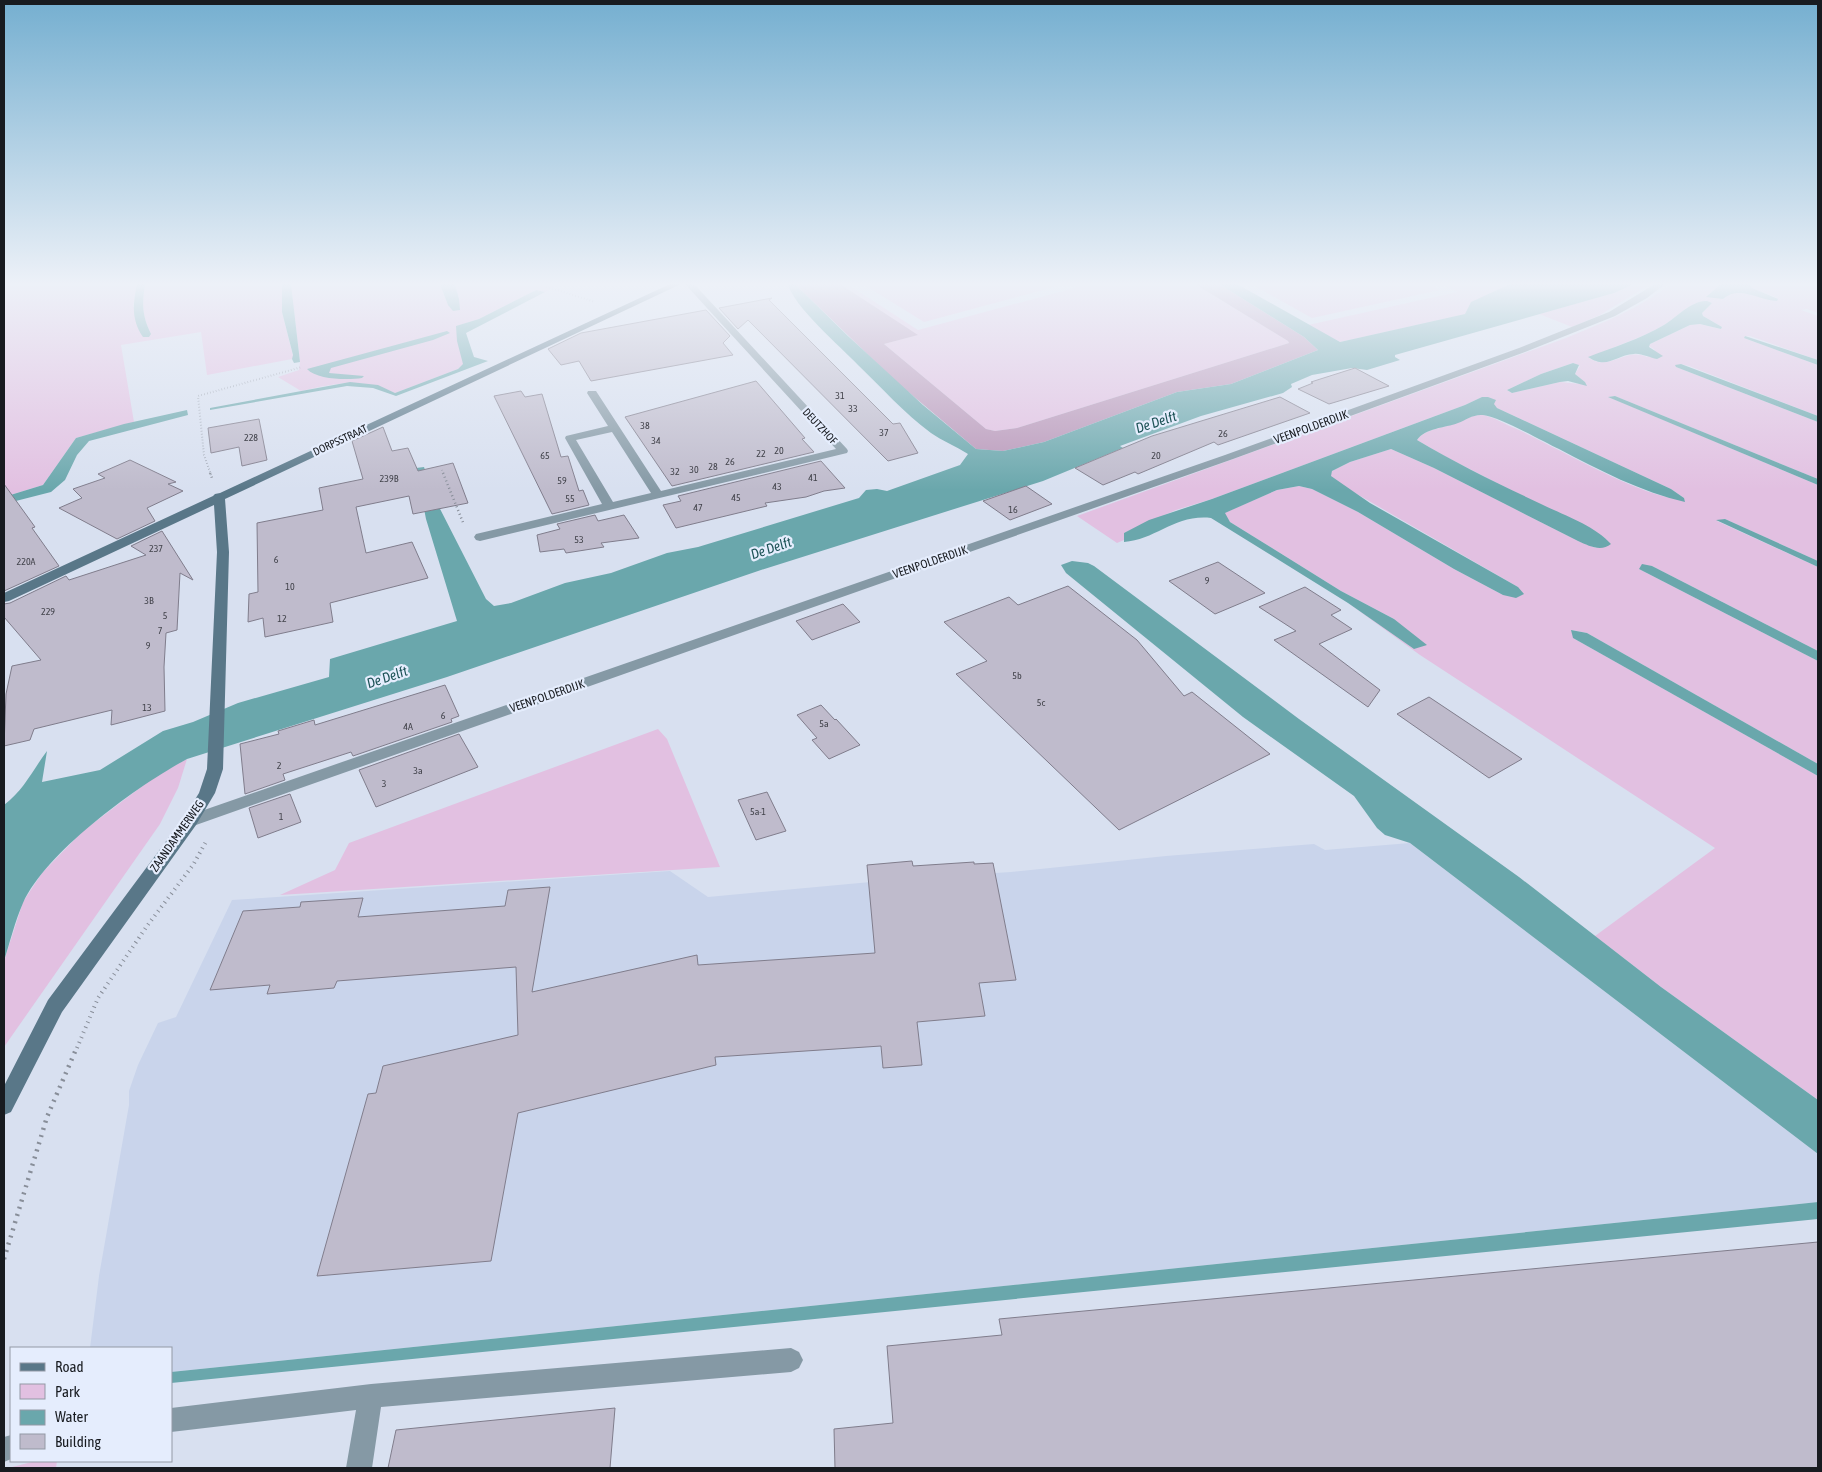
<svg xmlns="http://www.w3.org/2000/svg" width="1822" height="1472" viewBox="0 0 1822 1472" font-family="'Asap Condensed',sans-serif">
<style>
.built{fill:#c9d4eb}
.green{fill:#e2c0e1;fill-rule:evenodd}
.forest{fill:#b996b8}
.water{fill:#6aa7ac}
.building{fill:#bfbbcc;stroke:#807d8c}
.lines{fill:none;stroke-linecap:round;stroke-linejoin:round}
.path-far3{stroke:#888e99;stroke-width:2;stroke-dasharray:0.5 2.5;stroke-linecap:butt}
.path-far2{stroke:#888e99;stroke-width:2.5;stroke-dasharray:1 3;stroke-linecap:butt}
.path-far1{stroke:#888e99;stroke-width:4;stroke-dasharray:1 4.5;stroke-linecap:butt}
.path{stroke:#888e99;stroke-width:4.5;stroke-dasharray:2 5.5;stroke-linecap:butt}
.lane{fill:#8599a5;fill-rule:evenodd}
.street{fill:#8599a5;fill-rule:evenodd}
.secondary{fill:#597788;fill-rule:evenodd}
.labels{text-anchor:middle;dominant-baseline:central;stroke-width:4.5;stroke-linejoin:round;paint-order:stroke}
.number-label{font-size:10px;fill:#42434b}
.far-street-label{font-size:11px;fill:#181b20;stroke:#e5edfd}
.street-label{font-size:12px;fill:#181b20;stroke:#e5edfd}
.water-label{font-size:14px;font-style:italic;fill:#1c5256;stroke:#e5edfd}
</style>
<rect width="100%" height="100%" fill="#d8e0f0"/>
<path class="built" d="M1410,843L1818,1154V1202L171,1372V1348H90L99,1276L129,1105V1091L138,1065L158,1023L176,1017L232,900L670,871L708,897L914,878L1011,872L1166,856L1314,844L1325,850Z"/>
<g class="green">
<path d="M4,284H137L133,306L151,334C142,315 142,305 145,284H282V312L293,356L292,359L207,375L201,332L121,345L134,422L76,438L43,485L4,497Z"/>
<path d="M291,284H440L448,305L459,299L455,284L558,285L545,292L536,290L479,319L457,326L464,364L458,369L395,393C360,377 337,383 301,391L278,377L299,370L300,362Z"/>
<path d="M840,284H847L918,330L1089,284H1195L1288,341L1289,343L1017,428L995,431L986,429L884,344L917,335Z"/>
<path d="M863,284H1065L924,322Z"/>
<path d="M1251,284H1429L1440,290L1312,318Z"/>
<path d="M1442,284H1510L1466,314L1340,342L1308,325L1457,292Z"/>
<path d="M1634,284H1650L1600,315L1572,327L1539,314L1614,293Z"/>
<path d="M1671,284H1721L1707,296L1723,299L1729,294L1735,292L1778,298L1752,288L1749,284H1818V313L1807,309L1801,310L1818,316V360L1750,336H1745L1744,338L1818,365V416L1689,366L1681,364L1676,367L1818,422V479L1615,396L1609,397L1818,485V561L1725,519L1717,521L1818,567V651L1652,566L1639,569L1818,661V764L1587,633L1572,630L1573,638L1818,776V1100L1661,987L1595,936L1715,848L1420,655L1348,603L1414,649L1394,619L1341,591L1230,522L1224,513L1277,490L1299,486L1312,489L1358,512L1454,569L1503,595L1518,587L1343,486L1330,476L1332,471L1350,462L1391,449L1434,468L1578,541L1596,548L1605,538L1446,457L1417,440C1423,431 1436,429 1447,426C1458,423 1471,414 1483,415C1493,417 1503,423 1512,427C1548,442 1651,504 1684,498L1671,489L1497,408L1482,397L1465,405L1212,499L1176,510L1124,533V540L1117,543L1077,516L1566,338C1603,323 1640,308 1671,284ZM1707,301L1712,303L1702,313L1703,316L1722,327L1720,329L1700,324L1690,325L1650,344L1649,346L1655,350L1647,357C1624,347 1611,372 1589,358C1614,346 1640,339 1664,325C1677,317 1692,300 1707,301ZM1573,363L1580,366L1575,374L1585,382L1580,384L1560,382L1512,393L1507,390L1541,374Z"/>
<path d="M658,729L667,739L720,867L280,895L335,870L349,843Z"/>
<path d="M187,759L178,788L160,824L4,1047V961L23,902L42,873L83,831L157,775Z"/>
<path d="M36,1461H57L56,1468H8Z"/>
</g>
<path class="forest" d="M795,284H840L918,335L884,344L986,429L995,431L1017,428L1289,343L1288,341L1195,284H1219L1304,337L1318,350L1231,384L1177,392L1044,442L1003,451L976,449L893,379Z"/>
<g class="water">
<path d="M137,284H145C142,305 142,315 151,334L149,337H143C131,319 133,304 137,284Z"/>
<path d="M282,284H291L300,362L294,363L292,359L293,355L282,312Z"/>
<path d="M440,284H455L459,299L460,310L453,311L448,305Z"/>
<path d="M788,284H795L848,336L923,405L976,449L1003,451L1044,442L1177,392L1231,384L1318,350L1304,337L1219,284H1237L1340,342L1465,314L1471,302L1510,284H1634L1614,293L1395,355V357L1400,360L1367,370L1352,368L1312,375L1291,384L1292,387L1283,393L1201,416L1120,446L1123,448L1043,481L761,570L447,677L187,759C137,786 47,851 23,903C15,921 10,942 4,961V805C24,790 32,771 47,751L42,782L100,770L163,731L193,722L238,703L329,677L330,659L457,621L426,519L416,468L424,467L436,501L486,599L494,606L511,603L565,583L611,573L667,553L698,547L859,498L866,490L877,489L887,491L960,465L968,454C956,446 942,441 931,433C904,413 882,388 858,365C841,347 793,306 788,284Z"/>
<path d="M1721,284H1749L1752,288L1778,299L1777,301C1758,300 1739,285 1723,299L1706,297Z"/>
<path d="M536,290L545,292L466,333L474,357L488,361L396,396L373,388L347,386L210,410V408L350,382L378,385L395,393L458,369L463,364L457,341L456,326L479,319Z"/>
<path d="M1707,301L1712,303L1702,313L1703,316L1722,327L1721,329L1700,324L1690,325L1650,344L1649,347L1663,356L1657,359C1650,358 1641,353 1634,354C1615,355 1608,370 1588,357C1614,347 1640,339 1664,325C1677,317 1692,300 1707,301Z"/>
<path d="M447,331L450,333L433,340L331,368L329,373L364,376L362,378C348,380 317,380 307,369Z"/>
<path d="M1745,336L1818,360V365L1744,338Z"/>
<path d="M1573,363L1579,365L1575,374L1585,382L1587,386L1568,381L1560,382L1512,393L1507,390L1541,374Z"/>
<path d="M1681,364L1818,416V422L1676,367L1675,365Z"/>
<path d="M1615,396L1818,479V485L1608,397Z"/>
<path d="M1482,397H1488L1496,400L1494,404L1497,408L1671,489L1684,498L1685,502C1641,492 1599,470 1559,449C1542,441 1500,417 1483,415C1473,414 1466,420 1458,423C1445,428 1425,428 1417,440C1457,464 1499,484 1541,504C1563,515 1594,525 1611,544C1601,552 1589,546 1578,541L1434,468L1391,449L1350,462L1332,471L1331,476L1370,503L1518,587L1524,594L1516,598L1503,595L1454,569L1358,512L1312,489L1299,486L1277,490L1225,513L1230,522L1341,591L1394,619L1427,645L1414,649L1348,603L1211,518C1175,514 1156,540 1124,542V533L1149,520L1212,499L1465,405Z"/>
<path d="M187,410L188,415L89,441L77,455L65,480L51,492L4,504V497L43,485L76,438L124,424Z"/>
<path d="M1725,519L1818,561V567L1716,520Z"/>
<path d="M1072,561L1088,563L1094,566L1299,719L1519,877L1661,987L1818,1100V1154L1410,843L1385,835L1377,828L1354,796L1243,717L1066,573L1061,565Z"/>
<path d="M1642,564L1652,566L1818,651V661L1639,569Z"/>
<path d="M1571,630L1587,633L1818,764V776L1573,638Z"/>
<path d="M1818,1202V1219L171,1383V1372Z"/>
</g>
<g class="building">
<path d="M772,298L769,300L893,424L900,423L918,453L888,461L748,320L738,329L719,308Z"/>
<path d="M706,310L730,336L723,343L733,355L591,381L579,361L561,365L548,349L581,333Z"/>
<path d="M1355,368L1389,386L1329,404L1298,389L1313,383L1311,382Z"/>
<path d="M756,381L805,438L802,439L814,452L672,486L625,417Z"/>
<path d="M521,391L525,397L542,394L561,457L568,456L579,491L583,490L589,505L552,514L494,396Z"/>
<path d="M1280,397L1310,413L1218,445L1214,442L1138,474L1135,472L1103,485L1075,468L1152,436Z"/>
<path d="M259,419L267,460L242,466L239,447L211,453L208,428Z"/>
<path d="M383,427L392,451L408,448L418,471L453,463L468,503L413,514L409,496L356,507L366,553L412,542L428,578L330,603L333,622L265,637L263,618L248,622L249,594L258,592L257,523L323,510L319,488L363,479L352,441Z"/>
<path d="M130,460L176,482L168,484L183,491L147,508L155,521L117,539L59,508L82,498L73,489L105,478L98,474Z"/>
<path d="M821,461L845,488L824,491L806,497L765,503L767,506L676,528L663,505L681,501L678,496Z"/>
<path d="M4,484L35,527L32,528L59,566L4,591Z"/>
<path d="M1026,486L1052,504L1010,520L983,501Z"/>
<path d="M595,515L598,521L624,515L639,538L601,543L604,547L566,553L564,549L540,552L537,535L560,529L557,524Z"/>
<path d="M162,531L193,580L180,573L177,630L166,633L164,667L165,711L111,725L112,710L34,729L30,740L4,746L6,694L12,666L41,660L4,617V604L10,603L66,576L69,580L146,555L131,546Z"/>
<path d="M1218,562L1265,593L1215,614L1169,581Z"/>
<path d="M1068,586L1137,640L1184,696L1192,692L1270,754L1119,830L956,674L987,661L944,622L1009,597L1018,605Z"/>
<path d="M1305,587L1341,610L1331,615L1352,629L1319,644L1380,690L1368,707L1274,640L1296,631L1259,607Z"/>
<path d="M843,604L860,622L812,640L796,621Z"/>
<path d="M445,685L459,716L451,719L452,722L353,756L351,752L283,774L285,780L245,794L240,744L279,734L278,731L314,720L315,725Z"/>
<path d="M1429,697L1522,759L1489,778L1397,714Z"/>
<path d="M821,705L835,720L836,719L860,745L829,759L812,740L817,738L797,715Z"/>
<path d="M459,734L478,767L376,807L359,770Z"/>
<path d="M767,792L786,831L756,840L738,800Z"/>
<path d="M290,794L301,822L258,838L249,808Z"/>
<path d="M912,861L913,866L974,862V864L993,863L1016,980L979,983L985,1016L917,1022L922,1065L883,1068L881,1046L715,1057L716,1065L518,1113L491,1261L317,1276L368,1094L376,1093L383,1066L518,1035L516,967L337,981L334,988L267,994L270,985L210,990L243,911L300,907L301,902L363,898L358,917L505,906L508,890L550,887L532,992L697,955L698,965L875,953L867,865Z"/>
<path d="M1818,1242V1468H835L834,1429L893,1423L887,1346L1002,1335L999,1319Z"/>
<path d="M615,1408L610,1468H388L396,1430Z"/>
</g>
<g class="lines">
<g class="path-far3">
<path d="M541,285L595,302"/>
<path d="M442,470L444,475"/>
<path d="M211,475L204,455L198,396L302,367"/>
</g>
<g class="path-far2">
<path d="M210,473L212,478"/>
<path d="M443,473L464,525"/>
</g>
<path class="path-far1" d="M77,1048L98,998L147,926L193,865L207,840"/>
<path class="path" d="M4,1259L47,1117L77,1047"/>
<g class="lane">
<path d="M791,1348L799,1352L803,1360L799,1368L791,1372L381,1407L372,1468H346L356,1410L171,1432V1408L371,1384Z"/>
<path d="M11,1435V1459L4,1462V1437Z"/>
</g>
<g class="street">
<path d="M685,284H694L847,449L848,451L847,453L480,541L476,540L474,537L476,534L602,504L565,438L566,436L608,426L587,393L588,391H596L661,491L836,449ZM612,432L651,493L613,502L576,440Z"/>
<path d="M1655,284H1665L1647,298L1615,316L1525,352L1233,459L196,825L190,827L184,825L182,821L184,817L1225,455L1519,348L1609,312Z"/>
</g>
<path class="secondary" d="M670,284H681L225,499L229,552L223,769L215,793L196,825L62,1012L11,1112L4,1115V1086L48,1000L184,817L199,793L207,769L217,552L214,505L9,601L4,602V593L213,496L215,494L220,493Z"/>
</g>
<linearGradient id="sky" x2="0" y2="1"><stop stop-color="#75afd0"/><stop offset="0.58" stop-color="#edf1f8"/><stop offset="1" stop-color="#edf1f8" stop-opacity="0"/></linearGradient>
<rect width="1822" height="490" fill="url(#sky)"/>
<g class="labels">
<g class="number-label">
<text x="840" y="395">31</text>
<text x="853" y="408">33</text>
<text x="645" y="425">38</text>
<text x="884" y="432">37</text>
<text x="1223" y="433">26</text>
<text x="251" y="437">228</text>
<text x="656" y="440">34</text>
<text x="779" y="450">20</text>
<text x="761" y="453">22</text>
<text x="545" y="455">65</text>
<text x="1156" y="455">20</text>
<text x="730" y="461">26</text>
<text x="713" y="466">28</text>
<text x="694" y="469">30</text>
<text x="675" y="471">32</text>
<text x="813" y="477">41</text>
<text x="389" y="478">239B</text>
<text x="562" y="480">59</text>
<text x="777" y="486">43</text>
<text x="736" y="497">45</text>
<text x="570" y="498">55</text>
<text x="698" y="507">47</text>
<text x="1013" y="509">16</text>
<text x="579" y="539">53</text>
<text x="156" y="548">237</text>
<text x="276" y="559">6</text>
<text x="26" y="561">220A</text>
<text x="1207" y="580">9</text>
<text x="290" y="586">10</text>
<text x="149" y="600">3B</text>
<text x="48" y="611">229</text>
<text x="165" y="615">5</text>
<text x="282" y="618">12</text>
<text x="160" y="630">7</text>
<text x="148" y="645">9</text>
<text x="1017" y="675">5b</text>
<text x="1041" y="702">5c</text>
<text x="147" y="707">13</text>
<text x="443" y="715">6</text>
<text x="824" y="723">5a</text>
<text x="408" y="726">4A</text>
<text x="279" y="765">2</text>
<text x="418" y="770">3a</text>
<text x="384" y="783">3</text>
<text x="758" y="811">5a-1</text>
<text x="281" y="816">1</text>
</g>
<g class="far-street-label">
<text transform="translate(820 426) rotate(47)">DEUTZHOF</text>
<text transform="translate(340 440) rotate(-25)">DORPSSTRAAT</text>
</g>
<g class="street-label">
<text transform="translate(1311 427) rotate(-20)">VEENPOLDERDIJK</text>
<text transform="translate(930 562) rotate(-19)">VEENPOLDERDIJK</text>
<text transform="translate(547 696) rotate(-19)">VEENPOLDERDIJK</text>
<text transform="translate(177 836) rotate(-55)">ZAANDAMMERWEG</text>
</g>
<g class="water-label">
<text transform="translate(1156 422) rotate(-18)">De Delft</text>
<text transform="translate(771 548) rotate(-19)">De Delft</text>
<text transform="translate(387 677) rotate(-19)">De Delft</text>
</g>
</g>
<rect width="1822" height="1472" fill="none" stroke="#181b20" stroke-width="10"/>
<rect x="10" y="1347" width="162" height="115" fill="#e5edfd" stroke="#9399a5"/>
<rect x="20" y="1363" width="25" height="8" fill="#597788" stroke="#9399a5"/>
<text x="55" y="1372" font-size="15" fill="#181b20">Road</text>
<rect x="20" y="1384" width="25" height="15" fill="#e2c0e1" stroke="#9399a5"/>
<text x="55" y="1397" font-size="15" fill="#181b20">Park</text>
<rect x="20" y="1410" width="25" height="15" fill="#6aa7ac" stroke="#9399a5"/>
<text x="55" y="1422" font-size="15" fill="#181b20">Water</text>
<rect x="20" y="1434" width="25" height="15" fill="#bfbbcc" stroke="#9399a5"/>
<text x="55" y="1447" font-size="15" fill="#181b20">Building</text>
</svg>
